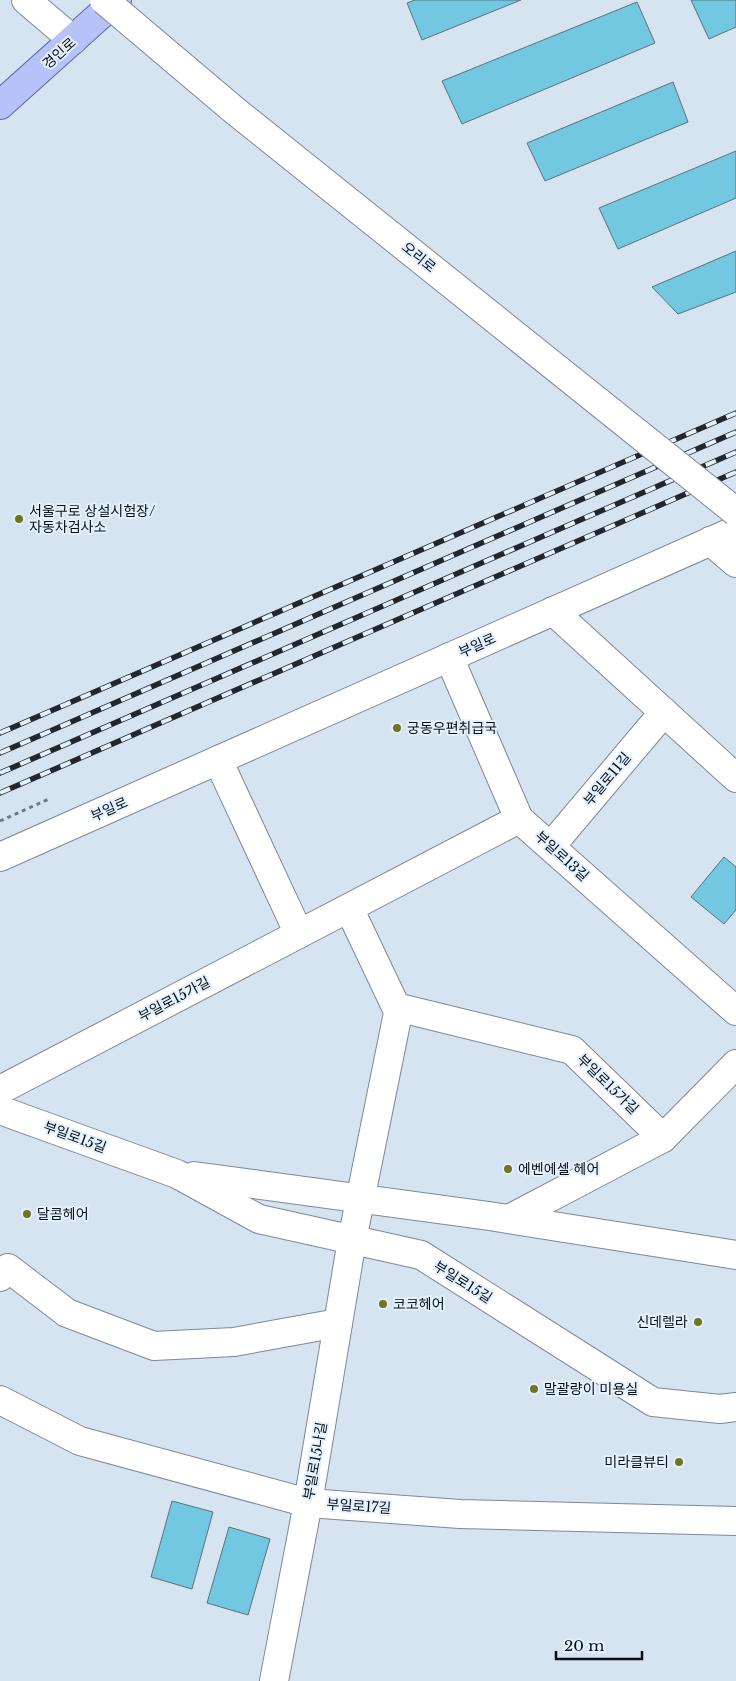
<svg xmlns="http://www.w3.org/2000/svg" width="736" height="1681" viewBox="0 0 736 1681" font-family="'Libre Baskerville','Noto Sans KR',serif">
<style>
.building{fill:#72c7e1;stroke:#5e7177}
.lines{fill:none;stroke-linecap:round;stroke-linejoin:round}
.minor-casing{stroke:#7c8996;stroke-width:30}
.tertiary-casing{stroke:#7c8996;stroke-width:30}
.secondary-casing{stroke:#7c8996;stroke-width:30}
.primary-casing{stroke:#5b69a5;stroke-width:30}
.path{stroke:#707983;stroke-width:3;stroke-dasharray:4 4;stroke-linecap:butt}
.minor{stroke:#fff;stroke-width:28}
.tertiary{stroke:#fff;stroke-width:28}
.secondary{stroke:#fff;stroke-width:28}
.primary{stroke:#b6c2f8;stroke-width:28}
.rail-casing{stroke:#21272d;stroke-width:5.5}
.rail{stroke:#e3f1ff;stroke-width:4;stroke-dasharray:11;stroke-linecap:butt}
.secondary-bridge-casing{stroke:#7c8996;stroke-width:30;stroke-linecap:butt}
.secondary-bridge{stroke:#fff;stroke-width:28}
.poi-dot{fill:#6f761f;stroke:#e3f1ff;stroke-width:2}
.labels{text-anchor:middle;dominant-baseline:central;stroke-width:4;stroke-linejoin:round;paint-order:stroke}
.street-label{font-size:14px;fill:#0a0f14;stroke:#e3f1ff}
.poi-label{font-size:14px;fill:#0a0f14;stroke:#e3f1ff;text-anchor:start}
</style>
<rect width="100%" height="100%" fill="#d6e4f2"/>
<g class="building">
<path d="M415,0H521L422,40L407,3Z"/>
<path d="M691,0H736V27L709,39Z"/>
<path d="M637,2L655,43L462,124L442,81Z"/>
<path d="M673,82L688,122L545,181L527,143Z"/>
<path d="M736,151V198L618,249L599,208Z"/>
<path d="M736,251V292L678,314L652,287Z"/>
<path d="M724,857L736,867V910L724,924L691,897Z"/>
<path d="M172,1501L213,1512L192,1589L151,1577Z"/>
<path d="M229,1527L270,1539L248,1615L207,1603Z"/>
</g>
<g class="lines">
<defs>
<g id="minor">
<path d="M553,611L736,778"/>
<path d="M449,657L519,819L736,1011"/>
<path d="M218,760L299,934"/>
<path d="M551,846L664,712"/>
<path d="M349,908L396,1007L572,1050L663,1138"/>
<path d="M0,1090L519,819"/>
<path d="M0,1110L177,1174L259,1219L421,1255L653,1402L720,1409L736,1407"/>
<path d="M194,1176L489,1216L736,1255"/>
<path d="M509,1219L663,1138L736,1064"/>
<path d="M0,1277L8,1268L67,1313L154,1346L234,1342L338,1323"/>
<path d="M0,1400L80,1441L308,1503L460,1514L736,1521"/>
<path d="M274,1681L308,1503L352,1240L399,1008"/>
</g>
<path id="tertiary" d="M0,857L736,530"/>
<g id="secondary">
<path d="M26,0L73,40"/>
<path d="M710,541L736,563"/>
</g>
<path id="primary" d="M0,105L117,0"/>
</defs>
<use href="#minor" class="minor-casing"/>
<use href="#tertiary" class="tertiary-casing"/>
<use href="#secondary" class="secondary-casing"/>
<use href="#primary" class="primary-casing"/>
<path class="path" d="M0,821L49,799"/>
<use href="#minor" class="minor"/>
<use href="#tertiary" class="tertiary"/>
<use href="#secondary" class="secondary"/>
<use href="#primary" class="primary"/>
<defs>
<g id="rail">
<path d="M0,733L736,413"/>
<path d="M0,753L736,432"/>
<path d="M0,773L736,452"/>
<path d="M0,793L736,472"/>
</g>
</defs>
<use href="#rail" class="rail-casing"/>
<use href="#rail" class="rail"/>
<defs>
<path id="secondary-bridge" d="M104,0L234,110L736,512"/>
</defs>
<use href="#secondary-bridge" class="secondary-bridge-casing"/>
<use href="#secondary-bridge" class="secondary-bridge"/>
</g>
<g class="poi-dot">
<circle cx="19" cy="519" r="5"/>
<circle cx="397" cy="728" r="5"/>
<circle cx="508" cy="1169" r="5"/>
<circle cx="27" cy="1214" r="5"/>
<circle cx="383" cy="1304" r="5"/>
<circle cx="698" cy="1322" r="5"/>
<circle cx="534" cy="1389" r="5"/>
<circle cx="679" cy="1462" r="5"/>
</g>
<g class="labels">
<g class="street-label">
<text transform="translate(59 53) rotate(-42)">경인로</text>
<text transform="translate(419 257) rotate(39)">오리로</text>
<text transform="translate(477 645) rotate(-24)">부일로</text>
<text transform="translate(607 779) rotate(-50)">부일로11길</text>
<text transform="translate(109 809) rotate(-24)">부일로</text>
<text transform="translate(562 856) rotate(42)">부일로13길</text>
<text transform="translate(174 999) rotate(-28)">부일로15가길</text>
<text transform="translate(608 1084) rotate(44)">부일로15가길</text>
<text transform="translate(75 1137) rotate(20)">부일로15길</text>
<text transform="translate(463 1282) rotate(32)">부일로15길</text>
<text transform="translate(315 1461) rotate(-80)">부일로15나길</text>
<text transform="translate(359 1506) rotate(4)">부일로17길</text>
</g>
<g class="poi-label">
<text x="29" y="511">서울구로 상설시험장/<tspan x="29" dy="16">자동차검사소</tspan></text>
<text x="407" y="728">궁동우편취급국</text>
<text x="518" y="1169">에벤에셀 헤어</text>
<text x="37" y="1214">달콤헤어</text>
<text x="393" y="1304">코코헤어</text>
<text x="688" y="1322" text-anchor="end">신데렐라</text>
<text x="544" y="1389">말괄량이 미용실</text>
<text x="669" y="1462" text-anchor="end">미라클뷰티</text>
</g>
</g>
<path d="M556 1651v8h86v-8" fill="none" stroke="#0a0f14" stroke-width="2.5"/>
<text x="564" y="1651" font-size="15" fill="#0a0f14" stroke="#e3f1ff" stroke-width="4" paint-order="stroke">20 m</text>
</svg>
